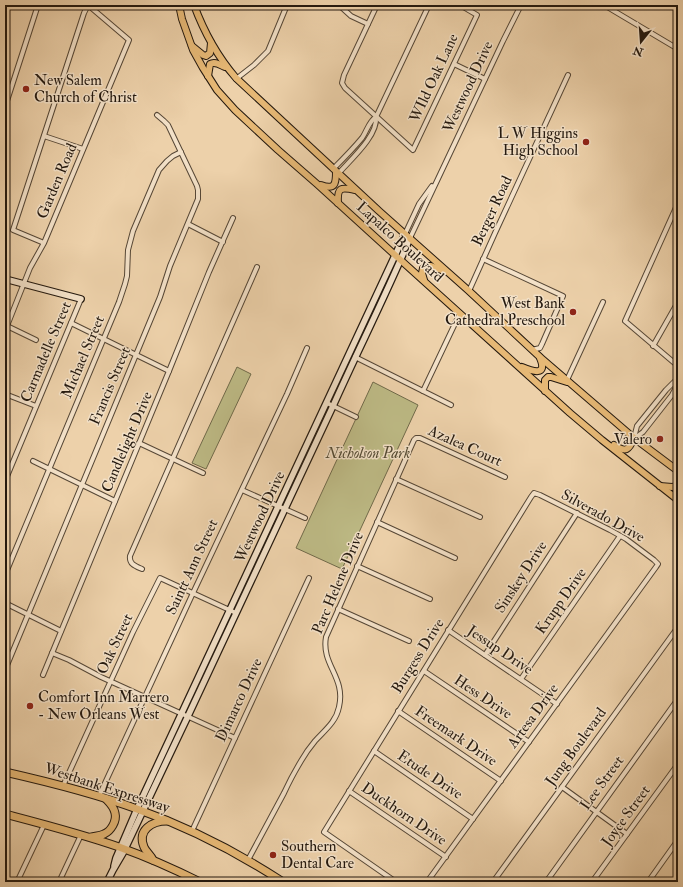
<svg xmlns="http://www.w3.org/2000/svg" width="683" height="887" viewBox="0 0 683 887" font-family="'IM FELL Double Pica',serif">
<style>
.green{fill:#bdba85;stroke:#706a4a}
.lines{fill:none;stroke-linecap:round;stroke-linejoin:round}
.street-casing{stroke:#564736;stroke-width:6}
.secondary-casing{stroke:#24190f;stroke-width:8}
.primary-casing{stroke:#24190f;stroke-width:8}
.highway-casing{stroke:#24190f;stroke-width:9}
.street{stroke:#f3e1c8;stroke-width:4}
.secondary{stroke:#f3e1c8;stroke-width:5.5}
.primary{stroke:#e6b875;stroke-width:6}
.highway{stroke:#e6b875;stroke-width:7}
.poi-dot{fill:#8f2418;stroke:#f3e1c8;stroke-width:1.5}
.labels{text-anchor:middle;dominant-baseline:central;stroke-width:3;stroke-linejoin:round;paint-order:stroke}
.street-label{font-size:15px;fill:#24190f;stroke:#f3e1c8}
.poi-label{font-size:15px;fill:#24190f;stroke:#f3e1c8;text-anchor:start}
.park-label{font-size:15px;font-style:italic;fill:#524932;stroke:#f3e1c8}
</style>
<rect width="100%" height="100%" fill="#edd1aa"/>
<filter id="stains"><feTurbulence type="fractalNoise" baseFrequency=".005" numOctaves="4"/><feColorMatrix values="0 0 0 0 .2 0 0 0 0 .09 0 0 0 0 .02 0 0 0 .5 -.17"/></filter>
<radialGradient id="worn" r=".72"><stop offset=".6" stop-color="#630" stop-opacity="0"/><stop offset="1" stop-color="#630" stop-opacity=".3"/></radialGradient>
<g class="green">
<path d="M237,367L251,374L206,469L192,463Z"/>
<path d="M373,382L418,405L342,569L296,548Z"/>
</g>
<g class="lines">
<defs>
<g id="street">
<path d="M339,5L351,16L368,24"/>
<path d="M377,5L344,75L342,83L345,88L413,150L477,15L460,5"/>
<path d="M604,5L678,49"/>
<path d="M454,64L485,79"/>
<path d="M236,79L254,65L268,51L287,5"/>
<path d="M5,107L38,5"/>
<path d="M44,136L83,149"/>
<path d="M333,169C343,159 353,149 362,138C367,131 369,121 376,117L429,5"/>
<path d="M338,174C350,160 378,136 376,117"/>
<path d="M678,203L625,321L678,366"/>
<path d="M188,224L223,242"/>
<path d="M405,234L419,204L432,186"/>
<path d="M410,238L503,41L521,5"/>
<path d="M483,259L563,296L542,344L540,348L532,350"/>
<path d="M469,291L495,233L568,75"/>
<path d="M71,323L169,371"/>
<path d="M7,326L36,340"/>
<path d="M5,331L30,268L44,243L129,40L88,5L84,13L13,230L44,243"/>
<path d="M653,346L678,302"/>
<path d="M355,357L451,405"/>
<path d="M567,380L603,302"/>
<path d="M423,391L460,313"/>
<path d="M5,394L36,406"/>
<path d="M327,403L356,417"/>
<path d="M634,438L637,426L666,390L678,378"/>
<path d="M635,438L643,432L672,395L678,384"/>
<path d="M139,443L203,473"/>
<path d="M33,461L115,501"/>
<path d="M396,479L480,517"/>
<path d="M5,481L81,299"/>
<path d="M242,490L305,518"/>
<path d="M377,522L455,558"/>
<path d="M357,566L430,599"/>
<path d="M142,569C135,566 129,564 130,556L257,267"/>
<path d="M5,575L119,302L125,284L127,276L128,250L133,231L159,170L167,161L173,156L181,152"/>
<path d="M5,603L61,631"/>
<path d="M338,609L409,641"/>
<path d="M448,630L557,704"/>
<path d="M52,653L69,660L101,677L235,738"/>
<path d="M485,655L577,513"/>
<path d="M5,670L160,297L170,266L198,199V190L197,186L168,125L164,121L157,115"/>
<path d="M424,671L529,742"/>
<path d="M43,675L169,371L209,272L233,218"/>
<path d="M521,679L620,536"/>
<path d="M398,711L501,781"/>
<path d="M374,751L473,819"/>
<path d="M63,786L133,632L160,578L236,613"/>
<path d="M562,787L627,834"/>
<path d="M349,791L446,857"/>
<path d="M99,796L193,593L287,394L307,348"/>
<path d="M192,831L309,578"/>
<path d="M248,860C260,838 272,815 284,793C289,782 295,771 301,761C305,754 310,747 315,741C325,730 336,722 339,707C346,677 321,665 326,637L414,440L416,438H420L505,477"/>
<path d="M17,882L44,825"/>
<path d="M59,882L81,835"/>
<path d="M396,882L324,832L531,497L534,493L540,495L610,530L626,539L654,560L658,564L656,567L427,882"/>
<path d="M493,882L678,627"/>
<path d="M546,882L678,699"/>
<path d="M592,882L678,764"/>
<path d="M648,882L678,840"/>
</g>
<g id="secondary">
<path d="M5,279L81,299"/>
<path d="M114,866L116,858L137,809L405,234"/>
<path d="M107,882L113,870L123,853L188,716L333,406C358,350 386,295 410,238"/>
</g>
<g id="primary">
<path d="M179,5L182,19L193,50L203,68L217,90L235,110L278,150L317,184L395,255L570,413L602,440L678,500"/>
<path d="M194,5C204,32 217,56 236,78L379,211L469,291L541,358L634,438L678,471"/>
<path d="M192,46L203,55L206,56L210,53L211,43"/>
<path d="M208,76L210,64C215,61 220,65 225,67"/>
<path d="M321,185C335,190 336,184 336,172"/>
<path d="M338,203C337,187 341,187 355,190"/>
<path d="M424,280L422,273L423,268L427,266H431L444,271"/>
<path d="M522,367C532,371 548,377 540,358"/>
<path d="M545,391V380L548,377H551L567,382"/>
<path d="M614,445C626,453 629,450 634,438"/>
<path d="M660,486L672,487L678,486"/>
</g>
<g id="highway">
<path d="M5,772C49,782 94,793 137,809C188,827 237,852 283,882"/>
<path d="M5,814C43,824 82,834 119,847C147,857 174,869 200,882"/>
<path d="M91,837C95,836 100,836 104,834C111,831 117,821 115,813C114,807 110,803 106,799"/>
<path d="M153,860C151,855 146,852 144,847C137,830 152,821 167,821"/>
</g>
</defs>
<use href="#street" class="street-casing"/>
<use href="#secondary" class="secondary-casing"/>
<use href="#primary" class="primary-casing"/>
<use href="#highway" class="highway-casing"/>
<use href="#street" class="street"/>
<use href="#secondary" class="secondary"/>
<use href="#primary" class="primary"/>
<use href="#highway" class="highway"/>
</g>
<g class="poi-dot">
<circle cx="26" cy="89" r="4"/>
<circle cx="586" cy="142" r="4"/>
<circle cx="573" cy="312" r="4"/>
<circle cx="660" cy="439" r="4"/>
<circle cx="30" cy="706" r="4"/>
<circle cx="273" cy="855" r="4"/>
</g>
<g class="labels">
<g class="street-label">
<text transform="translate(434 78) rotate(-65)">WIld Oak Lane</text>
<text transform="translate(468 87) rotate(-65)">Westwood Drive</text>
<text transform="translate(57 181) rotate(-67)">Garden Road</text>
<text transform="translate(492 211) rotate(-65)">Berger Road</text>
<text transform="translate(400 242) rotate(42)">Lapalco Boulevard</text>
<text transform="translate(46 352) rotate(-67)">Carmadelle Street</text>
<text transform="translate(83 357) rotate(-67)">Michael Street</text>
<text transform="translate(110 386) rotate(-67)">Francis Street</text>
<text transform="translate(127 442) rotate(-67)">Candlelight Drive</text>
<text transform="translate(465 446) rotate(24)">Azalea Court</text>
<text transform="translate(603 516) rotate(29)">Silverado Drive</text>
<text transform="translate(260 517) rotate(-65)">Westwood Drive</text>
<text transform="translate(192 567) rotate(-65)">Saintt Ann Street</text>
<text transform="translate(521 577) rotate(-57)">Sinskey Drive</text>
<text transform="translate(338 583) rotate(-67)">Parc Helene Drive</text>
<text transform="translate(561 601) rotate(-55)">Krupp Drive</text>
<text transform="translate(115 644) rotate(-65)">Oak Street</text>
<text transform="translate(500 650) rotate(34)">Jessup Drive</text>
<text transform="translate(418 656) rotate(-58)">Burgess Drive</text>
<text transform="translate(483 697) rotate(34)">Hess Drive</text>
<text transform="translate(239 700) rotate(-65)">Dimarco Drive</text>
<text transform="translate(533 716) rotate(-54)">Artesa Drive</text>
<text transform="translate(456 736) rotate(34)">Freemark Drive</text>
<text transform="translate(576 747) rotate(-54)">Jung Boulevard</text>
<text transform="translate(430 775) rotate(34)">Etude Drive</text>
<text transform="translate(602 783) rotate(-54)">Lee Street</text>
<text transform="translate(107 788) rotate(18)">Westbank Expressway</text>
<text transform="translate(404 814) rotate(34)">Duckhorn Drive</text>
<text transform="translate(626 816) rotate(-54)">Joyce Street</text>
</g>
<g class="poi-label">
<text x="34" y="80">New Salem<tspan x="34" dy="17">Church of Christ</tspan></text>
<text x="578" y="133" text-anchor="end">L W Higgins<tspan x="578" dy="17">High School</tspan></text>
<text x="565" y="303" text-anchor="end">West Bank<tspan x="565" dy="17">Cathedral Preschool</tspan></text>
<text x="652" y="439" text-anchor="end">Valero</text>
<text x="38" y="697">Comfort Inn Marrero<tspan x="38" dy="17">- New Orleans West</tspan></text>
<text x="281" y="846">Southern<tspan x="281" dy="17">Dental Care</tspan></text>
</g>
<g class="park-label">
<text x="368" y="453">Nicholson Park</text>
</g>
</g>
<rect width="683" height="887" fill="none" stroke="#edd1aa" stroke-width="20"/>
<rect x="6" y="6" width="671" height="875" fill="none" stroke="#24190f" stroke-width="2"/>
<rect x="10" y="10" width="663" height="867" fill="none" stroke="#24190f"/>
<g transform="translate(641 42) rotate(197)" stroke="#f3e1c8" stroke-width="3" paint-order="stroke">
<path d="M0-3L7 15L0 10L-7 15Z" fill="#24190f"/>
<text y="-6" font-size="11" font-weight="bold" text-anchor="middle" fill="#24190f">N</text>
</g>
<rect width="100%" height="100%" filter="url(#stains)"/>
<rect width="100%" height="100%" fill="url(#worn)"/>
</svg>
